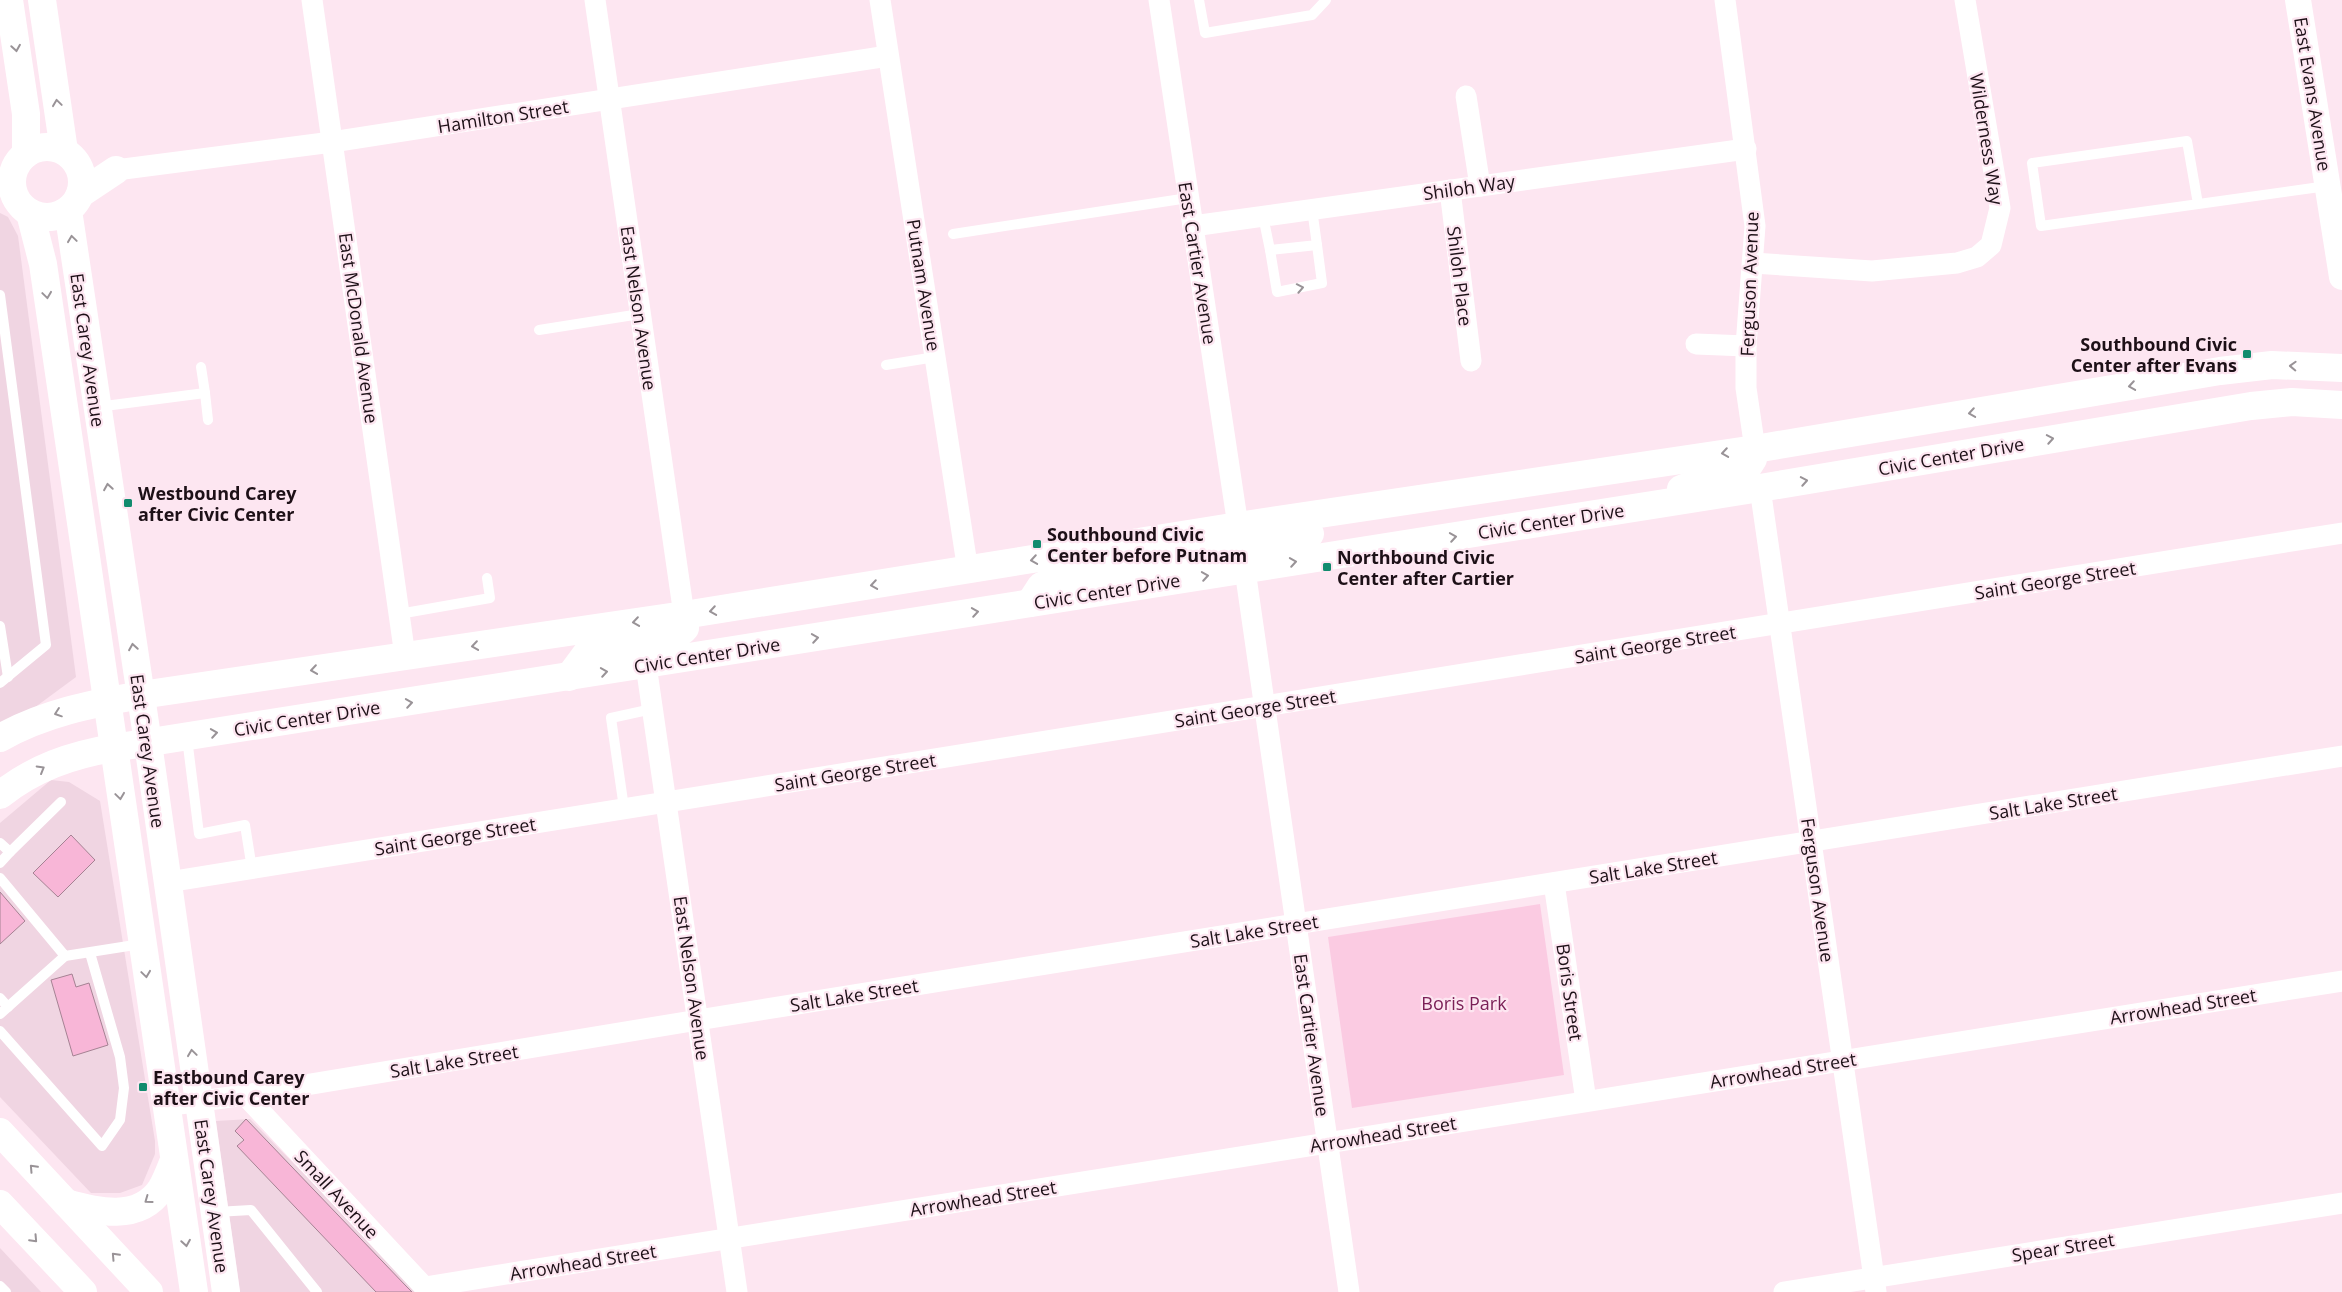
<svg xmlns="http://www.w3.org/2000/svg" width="2342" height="1292" viewBox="0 0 2342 1292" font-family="'Open Sans',sans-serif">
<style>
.built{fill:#f0d5e2}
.green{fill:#fbcbe2}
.building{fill:#f8b6d7;stroke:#a58293}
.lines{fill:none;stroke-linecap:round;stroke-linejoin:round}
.service{stroke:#fff;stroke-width:10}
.minor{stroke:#fff;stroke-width:21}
.tertiary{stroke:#fff;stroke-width:26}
.secondary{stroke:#fff;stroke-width:28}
.primary{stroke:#fff;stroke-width:28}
.oneway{stroke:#999397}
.poi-dot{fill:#128b6e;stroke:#fde6f1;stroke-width:2}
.labels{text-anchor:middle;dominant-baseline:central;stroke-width:4.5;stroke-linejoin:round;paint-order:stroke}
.street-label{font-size:18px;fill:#1d1017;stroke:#fde6f1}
.poi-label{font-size:18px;font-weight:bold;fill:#1d1017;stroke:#fde6f1;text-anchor:start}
.park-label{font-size:18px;fill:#7b2057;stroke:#fde6f1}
</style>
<rect width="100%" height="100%" fill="#fde6f1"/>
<g class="built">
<path d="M0,213L8,217L18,236L76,677L0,733Z"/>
<path d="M51,780L69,782L100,801L155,1141V1154L142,1185L120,1193H91L0,1097V823Z"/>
<path d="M250,1119L420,1292H240L216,1121Z"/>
<path d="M0,1248L41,1292H0Z"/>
</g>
<path class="green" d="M1540,904L1564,1075L1352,1108L1328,937Z"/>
<g class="building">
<path d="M71,835L95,860L58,897L33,873Z"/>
<path d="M0,892L25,921L0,944Z"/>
<path d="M72,974L76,987L89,983L108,1045L73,1056L51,980Z"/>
<path d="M246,1119L406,1286L412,1292H376L237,1146L244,1140L235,1131Z"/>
</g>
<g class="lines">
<g class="service">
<path d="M1199,0L1205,33L1312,15L1326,0"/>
<path d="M2198,204L2187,141L2032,163L2041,226L2327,186"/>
<path d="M1263,216L1270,250L1317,245L1312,209"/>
<path d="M953,234L1188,198"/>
<path d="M1270,250L1277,292L1322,283L1317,245"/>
<path d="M0,295L46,645L0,683"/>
<path d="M539,330L640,314"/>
<path d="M886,365L935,357"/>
<path d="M205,393L208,420"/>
<path d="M97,407L205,393L201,367"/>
<path d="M399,614L490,598L487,578"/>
<path d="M0,626L8,677"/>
<path d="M187,738L199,834L245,825L252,869"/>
<path d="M624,808L611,718L652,709"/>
<path d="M0,843L10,852L61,802"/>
<path d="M0,863L10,852"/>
<path d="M0,878L65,956L141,944"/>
<path d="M0,998L8,1007"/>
<path d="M0,1014L65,956"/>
<path d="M0,1031L102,1146L120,1120L124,1088L120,1057L90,953"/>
<path d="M216,1212L251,1210L317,1292"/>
<path d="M0,1286L6,1292"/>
</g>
<g class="minor">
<path d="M312,0L405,656"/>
<path d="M595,0L684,615"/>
<path d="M880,0L968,571"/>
<path d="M1159,0L1238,526"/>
<path d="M1725,0L1755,226L1746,346V388L1755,449"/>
<path d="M1466,96L1480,186"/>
<path d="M116,170L332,142L888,56"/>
<path d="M1450,190L1471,361"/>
<path d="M1193,226L1746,149"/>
<path d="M1753,263L1872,271L1957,263L1977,257L1991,245L2000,208L1965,0"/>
<path d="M1696,344L1746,346"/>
<path d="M1760,488L1876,1292"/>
<path d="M1245,570L1349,1292"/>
<path d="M646,665L737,1292"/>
<path d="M168,882L2342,533"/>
<path d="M1554,883L1586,1101"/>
<path d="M245,1095L429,1292"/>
<path d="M165,1106L245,1095L698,1020L2342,756"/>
<path d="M425,1287L2342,981"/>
<path d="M1784,1292L2342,1203"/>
</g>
<path class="tertiary" d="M2298,0L2342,277"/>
<g class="secondary">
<path d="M9,0L26,114V154"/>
<path d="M42,0L64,151"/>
<circle cx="47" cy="182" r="35"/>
<path d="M80,194L116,170"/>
<path d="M68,210L148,743L226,1292"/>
<path d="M30,213L43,264L194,1292"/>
<path d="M1681,489L1720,474L1746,470L1753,459"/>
<path d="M1245,570L1246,555C1263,539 1287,538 1310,534"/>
<path d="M1030,603L1041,586L1055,580L1226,551L1236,545L1239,536L1238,526"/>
<path d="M569,677L586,654C611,650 670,647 685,628L684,615"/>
<path d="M0,738C44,713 91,704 141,695L684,615L1238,526L1755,449L2220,371L2272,365L2342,368"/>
<path d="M0,795C34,768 71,755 113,748L1760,488L2251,406L2292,402L2342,405"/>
</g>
<g class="primary">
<path d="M0,1132L149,1292"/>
<path d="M66,1203C97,1212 139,1222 161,1189C166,1181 170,1170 174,1160"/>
<path d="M0,1204L83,1292"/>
</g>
</g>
<defs><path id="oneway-chevron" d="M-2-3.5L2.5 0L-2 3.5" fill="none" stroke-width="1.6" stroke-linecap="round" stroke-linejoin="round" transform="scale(1.25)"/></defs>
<g class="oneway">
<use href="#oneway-chevron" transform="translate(16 48) rotate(81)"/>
<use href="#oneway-chevron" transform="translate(57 103) rotate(-98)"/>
<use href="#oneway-chevron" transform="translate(72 239) rotate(-98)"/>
<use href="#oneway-chevron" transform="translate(1300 288) rotate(-11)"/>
<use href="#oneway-chevron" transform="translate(47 295) rotate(82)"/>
<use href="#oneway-chevron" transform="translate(2293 366) rotate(-178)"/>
<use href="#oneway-chevron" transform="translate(2132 386) rotate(171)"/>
<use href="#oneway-chevron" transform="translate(1972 413) rotate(171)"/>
<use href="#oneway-chevron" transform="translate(2050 439) rotate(-10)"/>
<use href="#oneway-chevron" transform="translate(1725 453) rotate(171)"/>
<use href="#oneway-chevron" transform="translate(1804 481) rotate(-10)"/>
<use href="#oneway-chevron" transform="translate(108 487) rotate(-99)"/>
<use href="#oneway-chevron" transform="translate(1453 537) rotate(-9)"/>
<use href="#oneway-chevron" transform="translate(1034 560) rotate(171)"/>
<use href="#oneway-chevron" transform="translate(1293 562) rotate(-9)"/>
<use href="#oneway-chevron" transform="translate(1205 576) rotate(-9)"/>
<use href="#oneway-chevron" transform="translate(874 585) rotate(171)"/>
<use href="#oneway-chevron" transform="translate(713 611) rotate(171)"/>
<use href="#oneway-chevron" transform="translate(975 612) rotate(-9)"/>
<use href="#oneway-chevron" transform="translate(636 622) rotate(172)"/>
<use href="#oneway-chevron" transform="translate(815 638) rotate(-9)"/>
<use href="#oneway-chevron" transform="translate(475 646) rotate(172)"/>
<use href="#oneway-chevron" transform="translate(133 647) rotate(-99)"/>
<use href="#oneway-chevron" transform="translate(314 670) rotate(172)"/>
<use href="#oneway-chevron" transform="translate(604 672) rotate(-9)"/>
<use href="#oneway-chevron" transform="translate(409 703) rotate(-9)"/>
<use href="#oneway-chevron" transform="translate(58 713) rotate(161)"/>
<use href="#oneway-chevron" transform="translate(214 733) rotate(-9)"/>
<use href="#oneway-chevron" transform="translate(41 769) rotate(-30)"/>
<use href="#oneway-chevron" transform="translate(120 796) rotate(82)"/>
<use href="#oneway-chevron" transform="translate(146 974) rotate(82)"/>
<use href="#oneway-chevron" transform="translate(192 1053) rotate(-98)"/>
<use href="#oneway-chevron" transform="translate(33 1168) rotate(-133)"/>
<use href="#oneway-chevron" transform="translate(148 1200) rotate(144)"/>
<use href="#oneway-chevron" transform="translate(34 1239) rotate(47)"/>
<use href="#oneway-chevron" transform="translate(186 1243) rotate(81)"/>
<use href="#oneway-chevron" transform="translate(115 1256) rotate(-133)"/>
</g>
<g class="poi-dot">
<rect x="2242" y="349" width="10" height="10" rx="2.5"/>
<rect x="123" y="498" width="10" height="10" rx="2.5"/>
<rect x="1032" y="539" width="10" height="10" rx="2.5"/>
<rect x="1322" y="562" width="10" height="10" rx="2.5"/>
<rect x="138" y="1082" width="10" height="10" rx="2.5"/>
</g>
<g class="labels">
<g class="street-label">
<text transform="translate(2313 94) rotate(81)">East Evans Avenue</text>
<text transform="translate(503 116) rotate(-9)">Hamilton Street</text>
<text transform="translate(1987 139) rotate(81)">Wilderness Way</text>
<text transform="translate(1469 187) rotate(-8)">Shiloh Way</text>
<text transform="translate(1198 263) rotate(81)">East Cartier Avenue</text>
<text transform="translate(1460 276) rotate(83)">Shiloh Place</text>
<text transform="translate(1749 284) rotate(-88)">Ferguson Avenue</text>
<text transform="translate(924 285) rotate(81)">Putnam Avenue</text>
<text transform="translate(639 308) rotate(82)">East Nelson Avenue</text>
<text transform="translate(359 328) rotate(82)">East McDonald Avenue</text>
<text transform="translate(88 350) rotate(82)">East Carey Avenue</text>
<text transform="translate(1951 456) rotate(-10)">Civic Center Drive</text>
<text transform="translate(1551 521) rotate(-9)">Civic Center Drive</text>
<text transform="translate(2055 580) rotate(-9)">Saint George Street</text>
<text transform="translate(1107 591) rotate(-9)">Civic Center Drive</text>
<text transform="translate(1655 644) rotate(-9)">Saint George Street</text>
<text transform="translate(707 655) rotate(-9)">Civic Center Drive</text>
<text transform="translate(1255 708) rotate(-9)">Saint George Street</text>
<text transform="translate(307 718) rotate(-9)">Civic Center Drive</text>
<text transform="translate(148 751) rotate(82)">East Carey Avenue</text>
<text transform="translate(855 772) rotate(-9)">Saint George Street</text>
<text transform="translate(2053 803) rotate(-9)">Salt Lake Street</text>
<text transform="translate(455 836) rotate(-9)">Saint George Street</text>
<text transform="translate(1653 867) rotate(-9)">Salt Lake Street</text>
<text transform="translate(1818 890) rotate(82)">Ferguson Avenue</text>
<text transform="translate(1254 931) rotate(-9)">Salt Lake Street</text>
<text transform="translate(692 978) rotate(82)">East Nelson Avenue</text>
<text transform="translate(1570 992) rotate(82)">Boris Street</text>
<text transform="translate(854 995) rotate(-9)">Salt Lake Street</text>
<text transform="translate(2183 1006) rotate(-9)">Arrowhead Street</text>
<text transform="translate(1312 1035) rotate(82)">East Cartier Avenue</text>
<text transform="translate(454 1061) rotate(-9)">Salt Lake Street</text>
<text transform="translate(1783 1070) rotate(-9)">Arrowhead Street</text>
<text transform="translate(1383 1134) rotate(-9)">Arrowhead Street</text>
<text transform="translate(337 1194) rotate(47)">Small Avenue</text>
<text transform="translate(212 1196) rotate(82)">East Carey Avenue</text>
<text transform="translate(983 1198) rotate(-9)">Arrowhead Street</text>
<text transform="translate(2063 1247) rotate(-9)">Spear Street</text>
<text transform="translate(583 1262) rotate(-9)">Arrowhead Street</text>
</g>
<g class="poi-label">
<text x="2237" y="344" text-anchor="end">Southbound Civic<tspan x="2237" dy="21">Center after Evans</tspan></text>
<text x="138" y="493">Westbound Carey<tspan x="138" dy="21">after Civic Center</tspan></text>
<text x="1047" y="534">Southbound Civic<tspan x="1047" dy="21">Center before Putnam</tspan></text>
<text x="1337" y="557">Northbound Civic<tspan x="1337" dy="21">Center after Cartier</tspan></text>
<text x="153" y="1077">Eastbound Carey<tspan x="153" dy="21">after Civic Center</tspan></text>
</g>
<g class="park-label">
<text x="1464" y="1003">Boris Park</text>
</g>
</g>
</svg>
